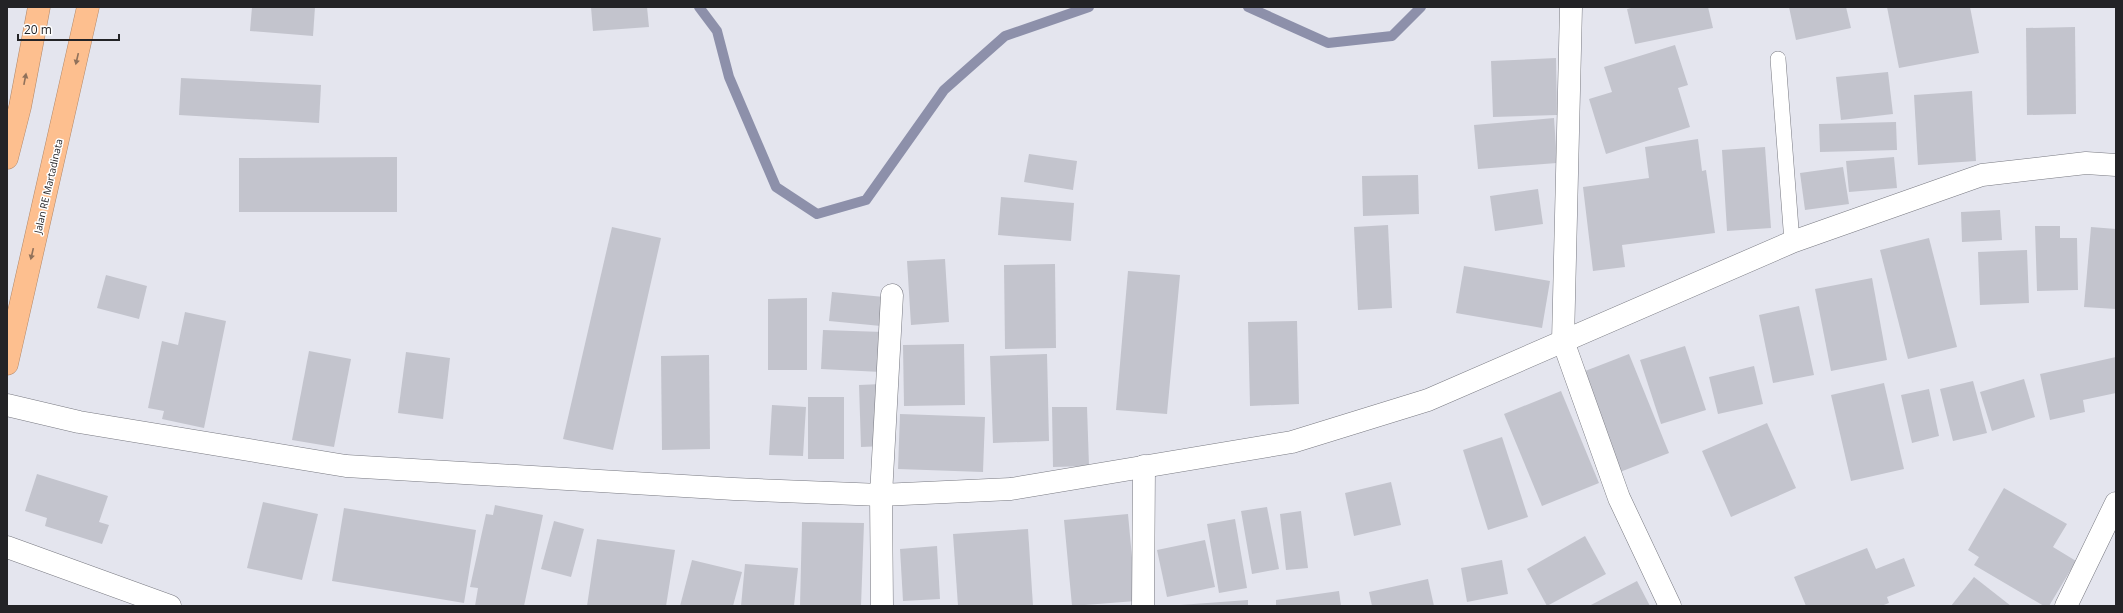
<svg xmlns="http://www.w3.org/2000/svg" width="2123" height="613" viewBox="0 0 2123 613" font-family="'Open Sans',sans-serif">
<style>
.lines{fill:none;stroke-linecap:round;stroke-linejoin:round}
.stream{stroke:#8d90aa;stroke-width:10}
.building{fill:#c3c4cd}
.lane-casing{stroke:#787981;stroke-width:16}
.street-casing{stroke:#787981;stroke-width:23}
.highway-casing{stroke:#b1886a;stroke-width:23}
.lane{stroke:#fff;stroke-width:15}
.street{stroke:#fff;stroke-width:22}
.highway{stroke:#fdbf8f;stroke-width:22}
.oneway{fill:#90715a}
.labels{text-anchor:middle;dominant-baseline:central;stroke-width:3;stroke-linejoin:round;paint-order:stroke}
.street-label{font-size:10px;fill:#232326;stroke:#fff}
</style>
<rect width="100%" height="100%" fill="#e4e5ee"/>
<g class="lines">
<g class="stream">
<path d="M699,7L717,31L729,77L776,187L817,214L866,200L944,90L1005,36L1089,7"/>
<path d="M1248,7L1328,43L1392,36L1421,7"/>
</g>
</g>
<g class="building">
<path d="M252,7H315L313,36L250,31Z"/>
<path d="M591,7H647L649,27L593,31Z"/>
<path d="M1635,7H1708L1713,28L1635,44L1627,9Z"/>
<path d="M1789,7H1846L1851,28L1796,40Z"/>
<path d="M1887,7H1970L1979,53L1899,68Z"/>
<path d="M2075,27L2076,114L2027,115L2026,28Z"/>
<path d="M1675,45L1688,85L1678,88L1690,127L1606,154L1589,99L1612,92L1604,67Z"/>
<path d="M1556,58L1557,115L1493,117L1491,61Z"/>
<path d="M1888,72L1893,114L1841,120L1836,77Z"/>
<path d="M181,78L321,85L319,123L179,115Z"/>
<path d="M1972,91L1976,161L1918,165L1914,95Z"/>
<path d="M1554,118L1557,163L1478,169L1474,125Z"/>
<path d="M1896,122L1897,150L1820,152L1819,124Z"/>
<path d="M1698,139L1702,171L1706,170L1715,233L1622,245L1625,267L1593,271L1583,187L1649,178L1645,147Z"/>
<path d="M1765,147L1771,228L1727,231L1722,150Z"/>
<path d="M1029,154L1077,161L1073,190L1024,182Z"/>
<path d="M397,157V212H239V158Z"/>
<path d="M1894,157L1897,188L1849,192L1846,161Z"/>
<path d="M1843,167L1849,204L1805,210L1800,173Z"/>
<path d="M1418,175L1419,214L1363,216L1362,176Z"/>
<path d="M1538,189L1543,224L1495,231L1490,196Z"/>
<path d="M1001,197L1074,203L1071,241L998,235Z"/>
<path d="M2000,210L2002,240L1962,242L1961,212Z"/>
<path d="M1388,225L1392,308L1358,310L1354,227Z"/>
<path d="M2035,226H2060V238H2077L2078,290L2037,291Z"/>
<path d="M612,227L661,238L613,450L563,439Z"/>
<path d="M2091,227L2116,229V309L2084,307Z"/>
<path d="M1929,238L1957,347L1908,359L1880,250Z"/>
<path d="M2027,250L2029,303L1980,305L1978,252Z"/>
<path d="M945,259L949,322L911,325L907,261Z"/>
<path d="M1055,264L1056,348L1005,349L1004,265Z"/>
<path d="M1464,266L1550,281L1542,328L1456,313Z"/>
<path d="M1128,271L1180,275L1167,414L1116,410Z"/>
<path d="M106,275L147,286L139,319L97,308Z"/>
<path d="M1872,278L1887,360L1831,371L1815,289Z"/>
<path d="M832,292L884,297L881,326L829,321Z"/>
<path d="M807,298V370H768V299Z"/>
<path d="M1799,306L1814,375L1773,383L1759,315Z"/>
<path d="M185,312L226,321L204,428L162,419L164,411L148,408L162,341L178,345Z"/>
<path d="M1297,321L1299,404L1250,406L1248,322Z"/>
<path d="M823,330L883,332L881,372L821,369Z"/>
<path d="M964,344L965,405L904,406L903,345Z"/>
<path d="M1685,346L1706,410L1661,424L1640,360Z"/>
<path d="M309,351L351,359L334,447L292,440Z"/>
<path d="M406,352L450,358L443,419L398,413Z"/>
<path d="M1047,354L1049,441L993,443L990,356Z"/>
<path d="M1629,354L1669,453L1620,472L1580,373Z"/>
<path d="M709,355L710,449L662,450L661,356Z"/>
<path d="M2116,357V393L2083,400L2085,412L2050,420L2040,374Z"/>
<path d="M1754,366L1763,404L1718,414L1709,377Z"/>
<path d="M2024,379L2035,417L1992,431L1980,392Z"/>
<path d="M1973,381L1987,433L1953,441L1940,389Z"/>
<path d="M1884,383L1904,469L1851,481L1831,395Z"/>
<path d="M882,384L884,446L861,447L859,385Z"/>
<path d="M1929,389L1939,436L1912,443L1901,395Z"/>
<path d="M1561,391L1599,483L1542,506L1504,414Z"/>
<rect x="808" y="397" width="36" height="62"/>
<path d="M772,405L806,407L803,456L769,455Z"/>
<path d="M1052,407H1087L1089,466L1053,467Z"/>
<path d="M900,414L985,417L983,472L898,469Z"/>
<path d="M1767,423L1796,488L1731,517L1702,451Z"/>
<path d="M1502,437L1528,517L1488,530L1463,450Z"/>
<path d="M37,474L108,496L99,522L109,525L102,544L45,526L47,518L25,511Z"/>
<path d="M1391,482L1401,525L1354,536L1345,493Z"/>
<path d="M2004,488L2067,524L2053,547L2076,561L2049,606H2044L1974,565L1979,557L1968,550Z"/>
<path d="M263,502L318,514L302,580L247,568Z"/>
<path d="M495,505L543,515L524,606H475L478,588L470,587L486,514L493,515Z"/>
<path d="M1267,507L1279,569L1252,574L1241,511Z"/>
<path d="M344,508L476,530L464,603L332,581Z"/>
<path d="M1301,511L1308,568L1286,570L1280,514Z"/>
<path d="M1128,514L1136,601L1072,606L1064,520Z"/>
<path d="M1235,519L1247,588L1219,593L1207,524Z"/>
<path d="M554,521L584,529L571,577L541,569Z"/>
<path d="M802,522L864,523L861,606H800Z"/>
<path d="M1028,529L1033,606H958L953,534Z"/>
<path d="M1585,536L1606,574L1547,606L1527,569Z"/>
<path d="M597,539L675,550L666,606H587Z"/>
<path d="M1205,540L1215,587L1167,597L1157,550Z"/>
<path d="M937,546L940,599L903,601L900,549Z"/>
<path d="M1867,548L1876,569L1904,558L1915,586L1887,597L1889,603L1881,606H1806L1794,577Z"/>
<path d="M692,560L742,572L733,606H680Z"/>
<path d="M1502,560L1508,594L1467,602L1461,568Z"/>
<path d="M745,564L798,568L794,606H741Z"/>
<path d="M1974,577L2011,606H1951Z"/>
<path d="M1428,579L1434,606H1372L1369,592Z"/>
<path d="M1637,581L1650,606H1589Z"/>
<path d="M1339,591L1341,606H1276V600Z"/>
<path d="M1248,600V606H1180V605Z"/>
</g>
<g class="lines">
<defs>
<path id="lane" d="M1778,59L1792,242"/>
<g id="street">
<path d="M1571,7L1563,341L1619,498L1670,606"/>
<path d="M7,405L79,422L346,466L734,489L881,495L1011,489L1292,442L1428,400L1792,242L1982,175L2086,163L2116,165"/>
<path d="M7,547L170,606"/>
<path d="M882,606L881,495L892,295"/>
<path d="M1143,606L1144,466"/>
<path d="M2066,606L2116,503"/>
</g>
<g id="highway">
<path d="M7,158L20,107L39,7"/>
<path d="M7,364L88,7"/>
</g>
</defs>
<use href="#lane" class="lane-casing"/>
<use href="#street" class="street-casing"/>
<use href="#highway" class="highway-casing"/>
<use href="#lane" class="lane"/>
<use href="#street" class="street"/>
<use href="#highway" class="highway"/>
</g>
<defs><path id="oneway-solid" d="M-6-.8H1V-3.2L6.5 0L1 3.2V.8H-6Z"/></defs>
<g class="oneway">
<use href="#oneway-solid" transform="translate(77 59) rotate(103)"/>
<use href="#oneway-solid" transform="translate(25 79) rotate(-79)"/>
<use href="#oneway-solid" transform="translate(32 254) rotate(103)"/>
</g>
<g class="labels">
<g class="street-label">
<text transform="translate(48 186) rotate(-77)">Jalan RE Martadinata</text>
</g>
</g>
<rect width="2123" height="613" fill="none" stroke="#232326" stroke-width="16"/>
<path d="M18 34v6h101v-6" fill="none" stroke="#232326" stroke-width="2"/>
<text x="24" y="34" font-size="12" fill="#232326" stroke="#ffffff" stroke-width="3" paint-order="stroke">20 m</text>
</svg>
